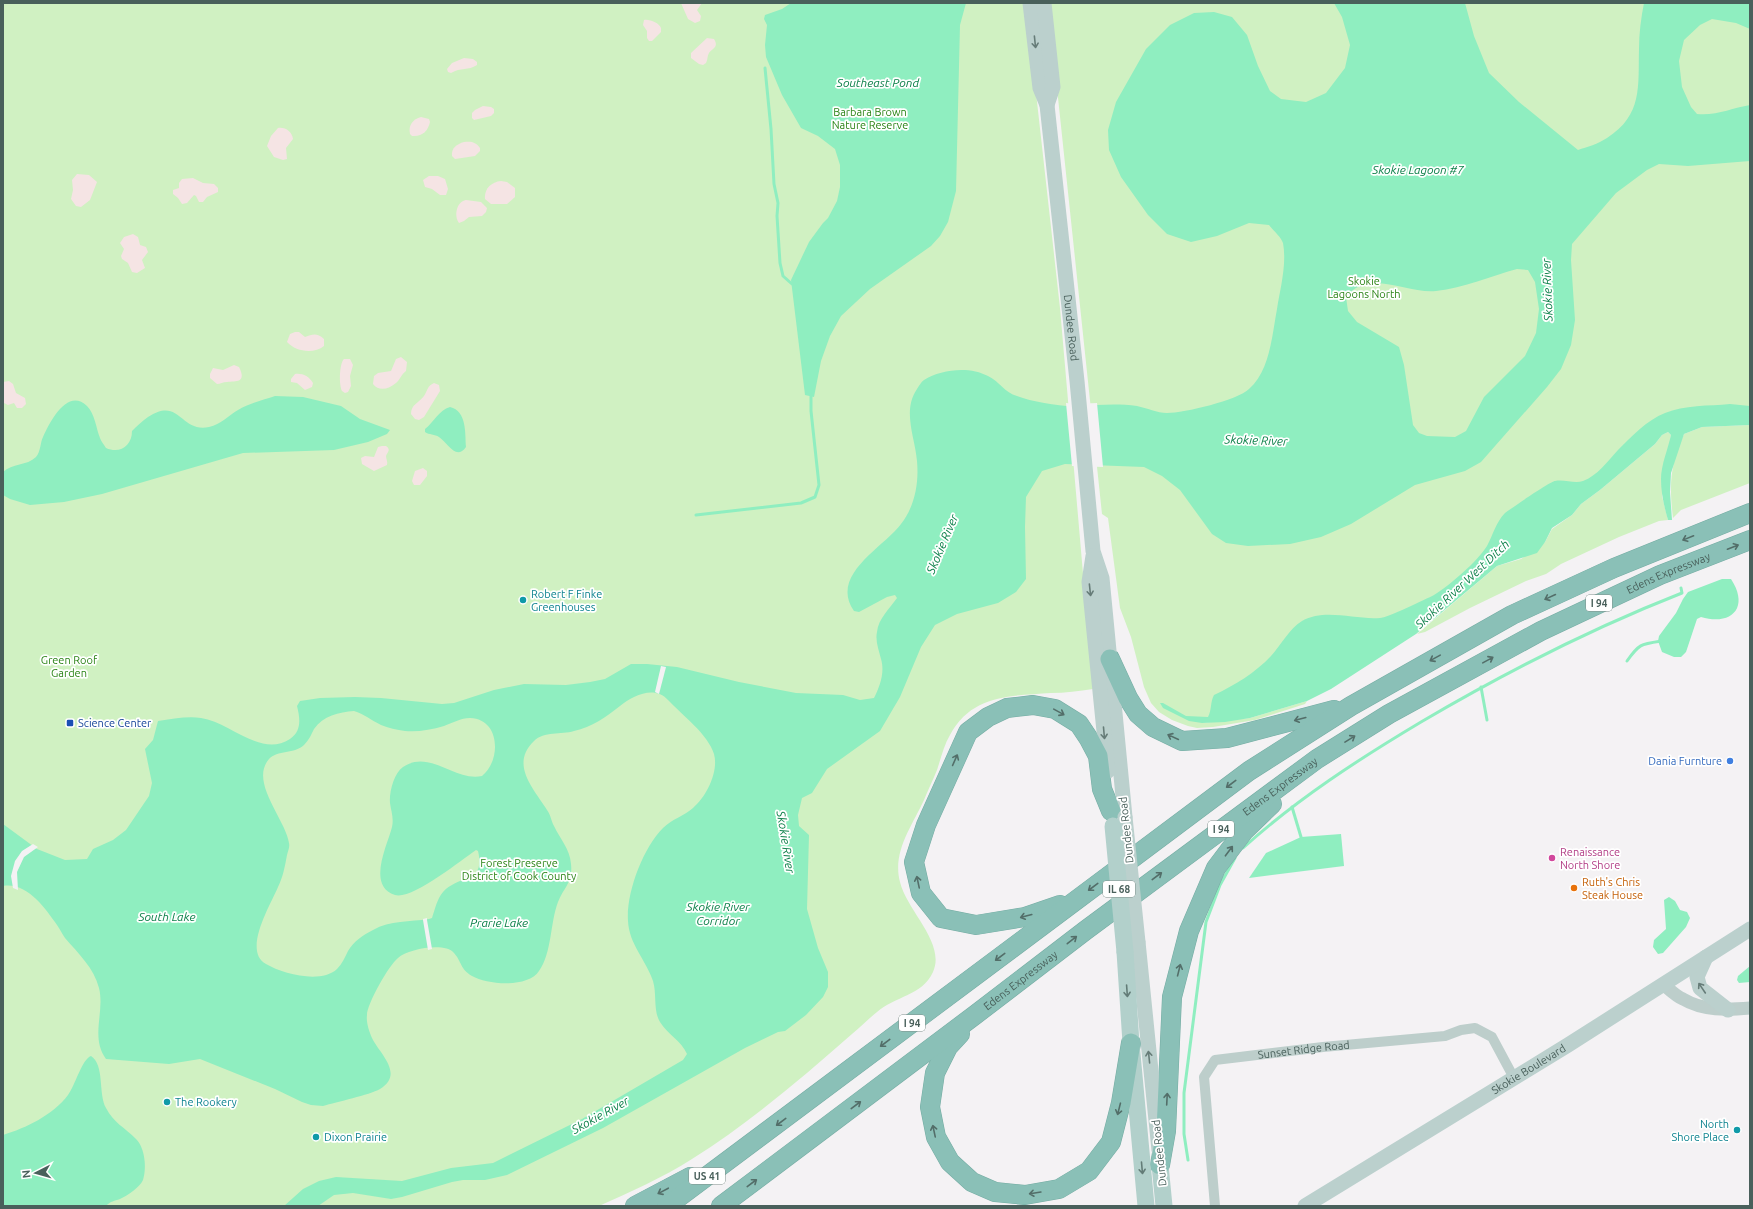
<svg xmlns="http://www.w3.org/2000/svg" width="1753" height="1209" viewBox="0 0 1753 1209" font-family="Ubuntu,sans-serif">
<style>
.green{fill:#d0f1c2}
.sand{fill:#f5e4e4}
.water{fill:#8feec0;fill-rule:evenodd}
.pier{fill:#f4f2f4}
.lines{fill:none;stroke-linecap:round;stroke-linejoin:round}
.stream{stroke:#8feec0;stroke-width:3}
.motorway-casing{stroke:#75aca3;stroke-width:20}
.minor{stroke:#bdcecb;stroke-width:10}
.tertiary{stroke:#bdcecb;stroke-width:13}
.secondary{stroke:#bbd0cd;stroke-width:15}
.primary{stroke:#b2d0cb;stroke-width:17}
.motorway{stroke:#8ac0b7;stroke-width:19}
.secondary-bridge{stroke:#bbd0cd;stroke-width:15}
.primary-bridge{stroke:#b2d0cb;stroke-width:17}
.oneway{stroke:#667c78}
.oneway2{stroke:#536e69}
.oneway3{stroke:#637c77}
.culture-dot{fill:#0f9aa8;stroke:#fff;stroke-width:1.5}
.transit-dot{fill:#1a4fb4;stroke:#fff;stroke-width:1.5}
.shop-dot{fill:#3f7fe0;stroke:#fff;stroke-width:1.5}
.hotel-dot{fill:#d1479c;stroke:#fff;stroke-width:1.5}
.food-dot{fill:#e8710a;stroke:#fff;stroke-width:1.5}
.labels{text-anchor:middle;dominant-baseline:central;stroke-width:3.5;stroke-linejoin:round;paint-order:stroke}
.shield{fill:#fff;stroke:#80908c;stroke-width:1}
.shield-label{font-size:10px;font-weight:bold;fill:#49605b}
.park-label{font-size:11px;fill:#2b8417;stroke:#fff}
.street-label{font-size:11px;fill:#49605b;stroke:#fff}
.culture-label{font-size:11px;fill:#0d838f;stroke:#fff;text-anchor:start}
.transit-label{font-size:11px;fill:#164399;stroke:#fff;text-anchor:start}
.shop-label{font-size:11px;fill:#366cbe;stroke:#fff;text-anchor:end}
.hotel-label{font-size:11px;fill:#b23c85;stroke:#fff;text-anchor:start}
.food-label{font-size:11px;fill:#c56008;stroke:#fff;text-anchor:start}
.water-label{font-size:12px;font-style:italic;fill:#0d814a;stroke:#fff}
</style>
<rect width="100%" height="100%" fill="#f4f2f4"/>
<g class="green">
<path d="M3,3H1026L1060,308L1093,689C1079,691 1065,693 1051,693C1011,696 972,694 950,735C944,745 941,758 937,770C933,780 928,790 924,800C912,826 892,852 900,882C907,911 946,943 933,972C922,996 895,996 877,1012C868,1019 861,1027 852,1034C802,1078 748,1124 692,1159C662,1178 630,1192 599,1206H3Z"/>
<path d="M1048,3H1750V409L1659,423L1420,625L1202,723L1250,718L1307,701L1305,704L1255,720L1213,727L1197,728L1188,726L1172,720L1159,712L1151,703L1144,687L1131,637L1120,608L1108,518L1102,514Z"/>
<path d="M1750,425V483L1681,510L1673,518C1669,485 1670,465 1684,434L1702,427Z"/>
<path d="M1668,432L1671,435L1662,496L1668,520L1659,521L1619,537L1561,564L1546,574L1526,581L1470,608L1425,632L1417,634L1497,566L1521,559L1545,542L1552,529L1572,515L1581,504L1600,490L1655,444L1662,435Z"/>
</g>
<g class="sand">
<path d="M681,3H702L697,10L701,16L700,21L695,23L688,19Z"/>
<path d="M644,20C650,19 659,23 661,28V32L652,41H649L647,38V31L643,25Z"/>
<path d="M707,38L714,39C719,47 713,48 709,53C707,56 708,59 706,63L703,65L699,64L691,58V53Z"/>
<path d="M464,58L473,59L477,62V65C468,71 461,67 451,73L448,72L447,69L452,63Z"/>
<path d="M483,106L491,107L494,109V113L491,116L474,120L472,118V113L475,110Z"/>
<path d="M421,117L429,119L430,122C428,131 422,137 412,136L410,134C408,125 413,119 421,117Z"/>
<path d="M278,128C286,127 292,132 293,139L286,148L287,159L283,160L274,157L267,146L271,136Z"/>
<path d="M464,142C471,141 476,142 480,148V151L475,156L455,159L452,156C451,148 457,144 464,142Z"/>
<path d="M77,174L89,175L97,182L90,200L81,207L76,206L71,199L73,190L72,180Z"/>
<path d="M429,176H438L445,179L448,189L446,195H440L432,189L425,187L423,180Z"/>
<path d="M193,178L203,183L214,184L218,188V192L207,197L203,202H199L196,196L194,195L187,203L182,204L178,198L173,194V190L179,188V183L182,179Z"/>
<path d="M501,181L507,182L515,188V197L507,204H491L485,199C484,189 491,182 501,181Z"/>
<path d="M466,200L481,202L487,208L486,212L482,216L469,217L464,221L459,223C454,216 456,202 466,200Z"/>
<path d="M133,234L138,237L140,245L146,247L148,252L142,260L145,268L137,273L132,272L128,263L122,259L121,256L124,249L120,243L124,237Z"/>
<path d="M295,332H299L305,337C313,334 317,333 324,339V346C314,354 296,352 287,342L290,334Z"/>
<path d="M401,357L407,362L406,371C400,376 400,380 396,383C389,389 379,392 373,384L374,376L378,373L391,371L396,359Z"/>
<path d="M344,359H350L353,365L350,376L351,386L348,392L345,393L342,391C339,385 339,364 344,359Z"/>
<path d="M234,365L239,367C247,383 236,381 227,382C223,382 220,384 217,384L210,378V374L213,368L223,370Z"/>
<path d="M295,374C302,373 309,376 313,383L312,387L305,390L297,383L291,382V379Z"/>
<path d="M9,381L13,384L16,393L25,398L26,404L22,408H17L14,403L8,405L4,403L3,382Z"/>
<path d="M434,383L439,385L440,391L424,417L419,420L415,419L411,414C411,404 419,403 424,396C428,390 427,386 434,383Z"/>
<path d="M382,446H386C391,450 388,451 386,456C386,459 388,462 387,465L374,471L362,464L361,458L365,456L374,457L378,447Z"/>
<path d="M423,468L427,471V476L420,485H414L412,481L415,471Z"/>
</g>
<g class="water">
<path d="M791,3H966L960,25L956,191L948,222L940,236L931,246L870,289L841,316L830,336L821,361L814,397L805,395L791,280L809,242L823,223L828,218L837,201L840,187V165L835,149L818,136L801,128L782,95L766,57L765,45L767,25L764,19L765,15L782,9Z"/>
<path d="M1334,3H1465L1474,36L1489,73L1519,102L1578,150C1587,147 1598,144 1607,138C1643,115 1638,86 1639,49C1639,33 1641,18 1644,3H1750V29L1736,23L1712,19L1700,25L1684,40L1679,61L1682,87L1691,107L1697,114C1716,116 1732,108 1750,105V161L1688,166L1659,164L1647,170L1616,193L1572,244L1571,260L1575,320L1571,345L1561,369L1547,387L1481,462L1465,471L1415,485L1351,524L1321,537L1290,544L1248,546L1226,543L1212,534L1180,490L1162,476L1144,467L1065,464L1042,471L1026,497L1025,527L1026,579L1016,592L998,603L957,614L935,625L921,647L900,697L880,731L827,769L812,793L802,798L798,815L799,826L809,835L807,909L818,948L828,972V987L823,997L806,1015L785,1031L778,1032L745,1048L603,1128L507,1175L485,1180H463L452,1182L402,1197L391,1199L353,1193L334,1195L318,1206H284L303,1189L319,1181L336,1177L402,1181L451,1168L493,1163L582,1119L683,1060L687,1054C681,1040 668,1035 660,1022C653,1011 657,994 653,981C646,960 629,944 628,921C626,893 643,848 663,828C672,819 684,816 693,808C706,797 719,772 714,754C708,734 682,715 668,700C655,685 633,695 620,706C606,717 592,727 574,731C561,735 544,731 534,741C509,765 535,790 547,810C551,815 551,821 554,826C560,839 570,849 571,864C573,883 564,887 558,902C550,923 552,953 539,971C528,988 488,985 472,976C460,969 462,962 454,953C445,942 408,949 398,958C389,965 367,1004 367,1015C366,1022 369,1031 372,1038C379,1053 405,1074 380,1089C369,1095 337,1102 323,1106L311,1105L302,1102L275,1089L200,1059L169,1064L106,1059C90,1037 105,1012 99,988C94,968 78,953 65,938C62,934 60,929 57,925C45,908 27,882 3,886V824L37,849L65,860L87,859L93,849L113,840L126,830L149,796L152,783L145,749L153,740L158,721C172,719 188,716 201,718C230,722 261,758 290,739C302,731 300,718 297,706L300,701L320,698L355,697L381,698L442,704L454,703L494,690L524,684L566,685L590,682L605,679L631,664H647L677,667L739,682L796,693L843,695L860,700L874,698C880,686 885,672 881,659C879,650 875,641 877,632C878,619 890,608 897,598L895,595L887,597L859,612L854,611C829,575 883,548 901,524C915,506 919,483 917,461C915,437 902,411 917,389C919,386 921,382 924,380C941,369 970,366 988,376C999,381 1005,393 1017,396C1033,402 1061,407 1078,406C1098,405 1117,403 1137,406C1147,408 1157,413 1167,413C1184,413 1238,400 1249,389C1270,371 1272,335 1277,309C1280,289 1287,265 1283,243C1281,237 1273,230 1269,225L1249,223L1217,236L1191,242L1167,234L1148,215L1121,177L1109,150L1108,130L1116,102L1146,49L1170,25L1194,13L1214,12L1232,17L1247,35L1258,66L1270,91L1281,99L1306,102L1326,93L1345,68L1350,45L1342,17ZM1517,269L1528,270L1535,282L1539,309L1536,333L1525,356L1484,397L1466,431L1455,437L1427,436L1419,433L1413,425L1404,365L1399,347L1357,322L1348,311L1346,297C1368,268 1407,294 1436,291C1464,288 1491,276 1517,269ZM354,711C364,714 371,720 381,725C388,728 397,730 405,731C418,732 431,730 444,726C452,723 461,718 470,718C501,719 501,761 482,776C455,782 430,749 403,767C394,773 389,792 390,803C391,811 394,818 392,827C388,844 366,886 395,895C412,900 460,861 476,850L478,851C486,884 459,874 443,892C437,899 435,909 432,918L429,919C410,922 390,920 373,930C363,935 354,941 348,951C345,957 342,964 337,969C321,984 283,974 266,964C242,951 271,904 278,887C283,877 285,866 287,855C288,851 290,847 289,843C286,820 249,782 269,759C277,750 295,754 304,745C309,740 311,735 314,729C323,716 339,712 354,711Z"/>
<path d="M275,396L303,397L341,406L360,419L390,430L387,434L368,442L334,450L243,453L102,494L64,502L30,505L10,499L3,495V472C12,463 27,466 36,457C41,451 40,443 43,437C50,421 68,387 87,406C95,414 96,428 100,438C101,441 104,445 106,448C120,454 132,446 132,431C137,426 142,421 148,417C180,396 180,433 209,427C221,424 228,416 238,410C250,403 263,400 275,396Z"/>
<path d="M1730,404L1750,406V425L1702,427L1684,434L1671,473L1670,492L1672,520H1668C1664,506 1661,493 1661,479C1661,465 1668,449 1671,435L1668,432L1662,435L1655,444L1600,490L1581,504L1572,515L1552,528L1545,542L1537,553L1497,566L1416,634L1331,689L1307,701L1250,718L1225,722L1202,723L1189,721L1163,708L1160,703H1163L1186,716L1208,717C1212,710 1210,702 1214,695C1235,685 1255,673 1271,656C1281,645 1289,629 1302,621C1325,608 1355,620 1380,618C1387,618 1426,599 1434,595C1450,585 1477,562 1487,546C1493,535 1496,522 1505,513C1510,509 1551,481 1555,481C1564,479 1575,484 1583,481C1597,476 1608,461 1618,450C1631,437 1647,420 1665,413C1684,405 1709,406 1730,404Z"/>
<path d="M450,407C467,411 465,433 466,447C456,461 448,443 439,437C435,434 429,435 425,432V429C434,422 439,410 450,407Z"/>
<path d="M1722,579H1731C1750,608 1731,626 1701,617L1697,619L1686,652L1681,657H1674L1662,652L1658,641L1659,636L1676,613L1683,599L1688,592Z"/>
<path d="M1341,834L1344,866L1249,878L1266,853L1301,837Z"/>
<path d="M1669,897L1675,901L1680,910L1687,912L1690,918L1686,927L1663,953L1658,954L1653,947L1654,940L1666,929L1664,900Z"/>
<path d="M1750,966V982L1739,983L1737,980L1738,976Z"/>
<path d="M91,1056C105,1065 98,1094 106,1108C114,1123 124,1127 136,1139C145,1148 147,1168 143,1180C140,1187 127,1196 120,1199C114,1201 111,1201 106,1206H3V1135C26,1128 53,1115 68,1095C75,1086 82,1059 91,1056Z"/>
</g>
<g class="pier">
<path d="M1066,403L1076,404L1097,403L1103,467L1072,466Z"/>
<path d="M661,666L666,667L659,694L655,692Z"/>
<path d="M33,844L38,847L24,857L17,872L18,890L13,888L11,876L15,861L22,851Z"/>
<path d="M427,918V920L432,949L428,950L423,920V919Z"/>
</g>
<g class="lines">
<g class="stream">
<path d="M765,68L771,129L774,184L778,203L777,216L780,263L783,276L792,284"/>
<path d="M696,515L801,503L815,497L819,485L811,411V392"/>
<path d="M1627,661C1639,644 1641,644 1661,641"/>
<path d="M1481,687L1487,720"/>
<path d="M1292,807L1301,837"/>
<path d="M1243,848C1297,799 1359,759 1421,722C1506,672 1590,629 1682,593L1681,588"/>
<path d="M1188,1160L1184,1134V1093L1206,922L1220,885L1235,858"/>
</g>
<defs>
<g id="motorway">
<path d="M1110,659L1128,698L1138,714L1153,727L1182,741L1227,738L1334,710"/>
<path d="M1060,905L1025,917L976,925L941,918L921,893L914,862L926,825L968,732L988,717L1007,708L1033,705L1055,709L1079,724L1089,739L1098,756L1102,789L1111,811"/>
<path d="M960,1034L948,1047L935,1073L930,1107L936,1137L950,1162L972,1182L995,1192L1025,1195L1059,1189L1089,1171L1111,1142L1121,1103L1131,1043"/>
<path d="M1160,1165L1166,1131L1172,997L1189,931L1216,868L1244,831L1272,804"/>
<path d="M635,1206L690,1177"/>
<path d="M667,1206L1249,771L1351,706L1512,615L1614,568L1750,513"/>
<path id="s4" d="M721,1206L975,1015L1086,930L1317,759L1389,714L1541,631L1660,575L1750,540"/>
</g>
</defs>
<use href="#motorway" class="motorway-casing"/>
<path class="minor" id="s1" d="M1215,1206L1204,1077L1215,1060L1323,1047L1445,1036L1461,1030L1475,1028L1492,1037L1514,1078"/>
<path class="tertiary" d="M1663,984C1669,989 1676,996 1683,999C1703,1011 1727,1010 1750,1008"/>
<g class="secondary">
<path id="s2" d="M1030,3L1040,88L1047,105L1077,381L1093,551L1102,578L1125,817"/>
<path d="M1044,3L1053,87L1047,105"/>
<path d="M1093,556L1089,582L1108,771"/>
<path d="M1138,942L1159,1150"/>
<path d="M1706,957L1697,977L1700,988L1728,1010"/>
<path id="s3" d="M1305,1206L1568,1045L1750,929"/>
</g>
<g class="primary">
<path d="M1125,952L1131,1043L1146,1206"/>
<path d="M1160,1165L1164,1206"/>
</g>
<use href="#motorway" class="motorway"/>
<path class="secondary-bridge" d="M1125,817L1138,942"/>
<path class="primary-bridge" d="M1113,826L1125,952"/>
</g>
<defs><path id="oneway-shaft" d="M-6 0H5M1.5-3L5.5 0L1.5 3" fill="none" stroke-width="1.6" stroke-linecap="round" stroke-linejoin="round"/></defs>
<g class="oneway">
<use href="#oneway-shaft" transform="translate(1035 42) rotate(84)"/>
<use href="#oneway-shaft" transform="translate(1090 590) rotate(84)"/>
<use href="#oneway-shaft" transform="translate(1104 733) rotate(85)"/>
<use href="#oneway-shaft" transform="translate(1702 988) rotate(-124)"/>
<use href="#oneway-shaft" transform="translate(1149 1057) rotate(-96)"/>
</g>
<g class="oneway2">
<use href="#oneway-shaft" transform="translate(1688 538) rotate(158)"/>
<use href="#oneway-shaft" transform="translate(1733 547) rotate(-21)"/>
<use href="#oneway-shaft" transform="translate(1550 597) rotate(155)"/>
<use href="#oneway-shaft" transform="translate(1435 658) rotate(151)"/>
<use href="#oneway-shaft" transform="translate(1488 660) rotate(-29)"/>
<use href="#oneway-shaft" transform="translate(1059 712) rotate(29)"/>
<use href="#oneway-shaft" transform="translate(1300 719) rotate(165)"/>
<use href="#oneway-shaft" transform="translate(1173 737) rotate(-155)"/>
<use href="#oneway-shaft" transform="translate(1350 739) rotate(-32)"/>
<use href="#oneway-shaft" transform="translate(955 760) rotate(-66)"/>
<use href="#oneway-shaft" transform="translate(1231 784) rotate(143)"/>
<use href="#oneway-shaft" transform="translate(1229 851) rotate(-53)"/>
<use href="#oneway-shaft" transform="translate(1157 876) rotate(-37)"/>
<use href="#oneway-shaft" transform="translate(918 882) rotate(-102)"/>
<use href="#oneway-shaft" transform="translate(1093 887) rotate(143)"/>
<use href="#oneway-shaft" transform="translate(1026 916) rotate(165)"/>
<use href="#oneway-shaft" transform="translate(1072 940) rotate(-38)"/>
<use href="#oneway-shaft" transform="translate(1000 957) rotate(143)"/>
<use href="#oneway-shaft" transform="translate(1179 970) rotate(-76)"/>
<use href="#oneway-shaft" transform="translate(885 1043) rotate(143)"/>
<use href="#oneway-shaft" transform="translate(1167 1099) rotate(-87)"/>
<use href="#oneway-shaft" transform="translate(856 1105) rotate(-37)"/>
<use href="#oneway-shaft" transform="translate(1119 1109) rotate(104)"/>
<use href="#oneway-shaft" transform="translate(781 1122) rotate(143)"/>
<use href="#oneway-shaft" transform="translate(934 1131) rotate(-102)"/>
<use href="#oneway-shaft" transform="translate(752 1183) rotate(-37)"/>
<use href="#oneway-shaft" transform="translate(663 1191) rotate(152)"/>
<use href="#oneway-shaft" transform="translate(1035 1193) rotate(171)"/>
</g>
<g class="oneway3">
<use href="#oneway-shaft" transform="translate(1127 991) rotate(86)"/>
<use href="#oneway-shaft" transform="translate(1142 1168) rotate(85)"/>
</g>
<g class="culture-dot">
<circle cx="523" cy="600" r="4"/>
<circle cx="167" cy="1102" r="4"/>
<circle cx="1737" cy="1130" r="4"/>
<circle cx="316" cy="1137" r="4"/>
</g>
<rect class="transit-dot" x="66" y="719" width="8" height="8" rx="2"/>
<circle class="shop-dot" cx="1730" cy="761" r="4"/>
<circle class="hotel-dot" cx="1552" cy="858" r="4"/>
<circle class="food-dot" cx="1574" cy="888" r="4"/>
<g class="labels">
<g class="shield">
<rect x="1586" y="595" width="26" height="16" rx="3"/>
<rect x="1208" y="821" width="26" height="16" rx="3"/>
<rect x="1103" y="881" width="32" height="16" rx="3"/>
<rect x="899" y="1015" width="26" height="16" rx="3"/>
<rect x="689" y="1168" width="36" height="16" rx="3"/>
</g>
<g class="shield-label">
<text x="1599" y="603">I 94</text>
<text x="1221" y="829">I 94</text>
<text x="1119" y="889">IL 68</text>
<text x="912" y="1023">I 94</text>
<text x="707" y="1176">US 41</text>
</g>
<g class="park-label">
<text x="870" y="112">Barbara Brown<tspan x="870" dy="13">Nature Reserve</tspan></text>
<text x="1364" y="281">Skokie<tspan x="1364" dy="13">Lagoons North</tspan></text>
<text x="69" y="660">Green Roof<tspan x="69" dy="13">Garden</tspan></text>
<text x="519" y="863">Forest Preserve<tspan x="519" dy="13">District of Cook County</tspan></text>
</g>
<g class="street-label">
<text stroke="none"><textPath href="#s2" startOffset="328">Dundee Road</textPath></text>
<text stroke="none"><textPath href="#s4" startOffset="1143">Edens Expressway</textPath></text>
<text stroke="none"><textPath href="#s4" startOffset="699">Edens Expressway</textPath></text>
<text transform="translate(1126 830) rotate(-96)">Dundee Road</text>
<text stroke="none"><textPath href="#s4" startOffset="375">Edens Expressway</textPath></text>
<text stroke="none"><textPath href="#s1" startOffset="239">Sunset Ridge Road</textPath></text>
<text stroke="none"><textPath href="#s3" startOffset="262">Skokie Boulevard</textPath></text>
<text transform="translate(1159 1153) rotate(-96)">Dundee Road</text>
</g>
<g class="culture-label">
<text x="531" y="594">Robert F Finke<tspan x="531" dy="13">Greenhouses</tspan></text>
<text x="175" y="1102">The Rookery</text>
<text x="1729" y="1124" text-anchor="end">North<tspan x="1729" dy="13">Shore Place</tspan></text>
<text x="324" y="1137">Dixon Prairie</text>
</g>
<g class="transit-label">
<text x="78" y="723">Science Center</text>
</g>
<g class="shop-label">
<text x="1722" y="761">Dania Furnture</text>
</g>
<g class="hotel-label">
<text x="1560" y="852">Renaissance<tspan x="1560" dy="13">North Shore</tspan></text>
</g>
<g class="food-label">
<text x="1582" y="882">Ruth's Chris<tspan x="1582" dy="13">Steak House</tspan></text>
</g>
<g class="water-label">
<text x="878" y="82">Southeast Pond</text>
<text x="1418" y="169">Skokie Lagoon #7</text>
<text transform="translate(1547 290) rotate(-92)">Skokie River</text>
<text transform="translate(1256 440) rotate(2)">Skokie River</text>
<text transform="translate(942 544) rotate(-67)">Skokie River</text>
<text transform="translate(1462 584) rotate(-43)">Skokie River West Ditch</text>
<text transform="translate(786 842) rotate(81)">Skokie River</text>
<text x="718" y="906">Skokie River<tspan x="718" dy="14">Corridor</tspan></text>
<text x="167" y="916">South Lake</text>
<text x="499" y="922">Prarie Lake</text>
<text transform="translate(600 1115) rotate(-29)">Skokie River</text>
</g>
</g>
<rect width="1753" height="1209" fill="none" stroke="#49605b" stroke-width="8"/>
<g transform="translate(36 1173) rotate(264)" stroke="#ffffff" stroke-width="3" paint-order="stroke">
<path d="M0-3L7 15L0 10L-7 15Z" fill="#49605b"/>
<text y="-6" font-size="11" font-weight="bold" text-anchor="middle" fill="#49605b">N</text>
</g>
</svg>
